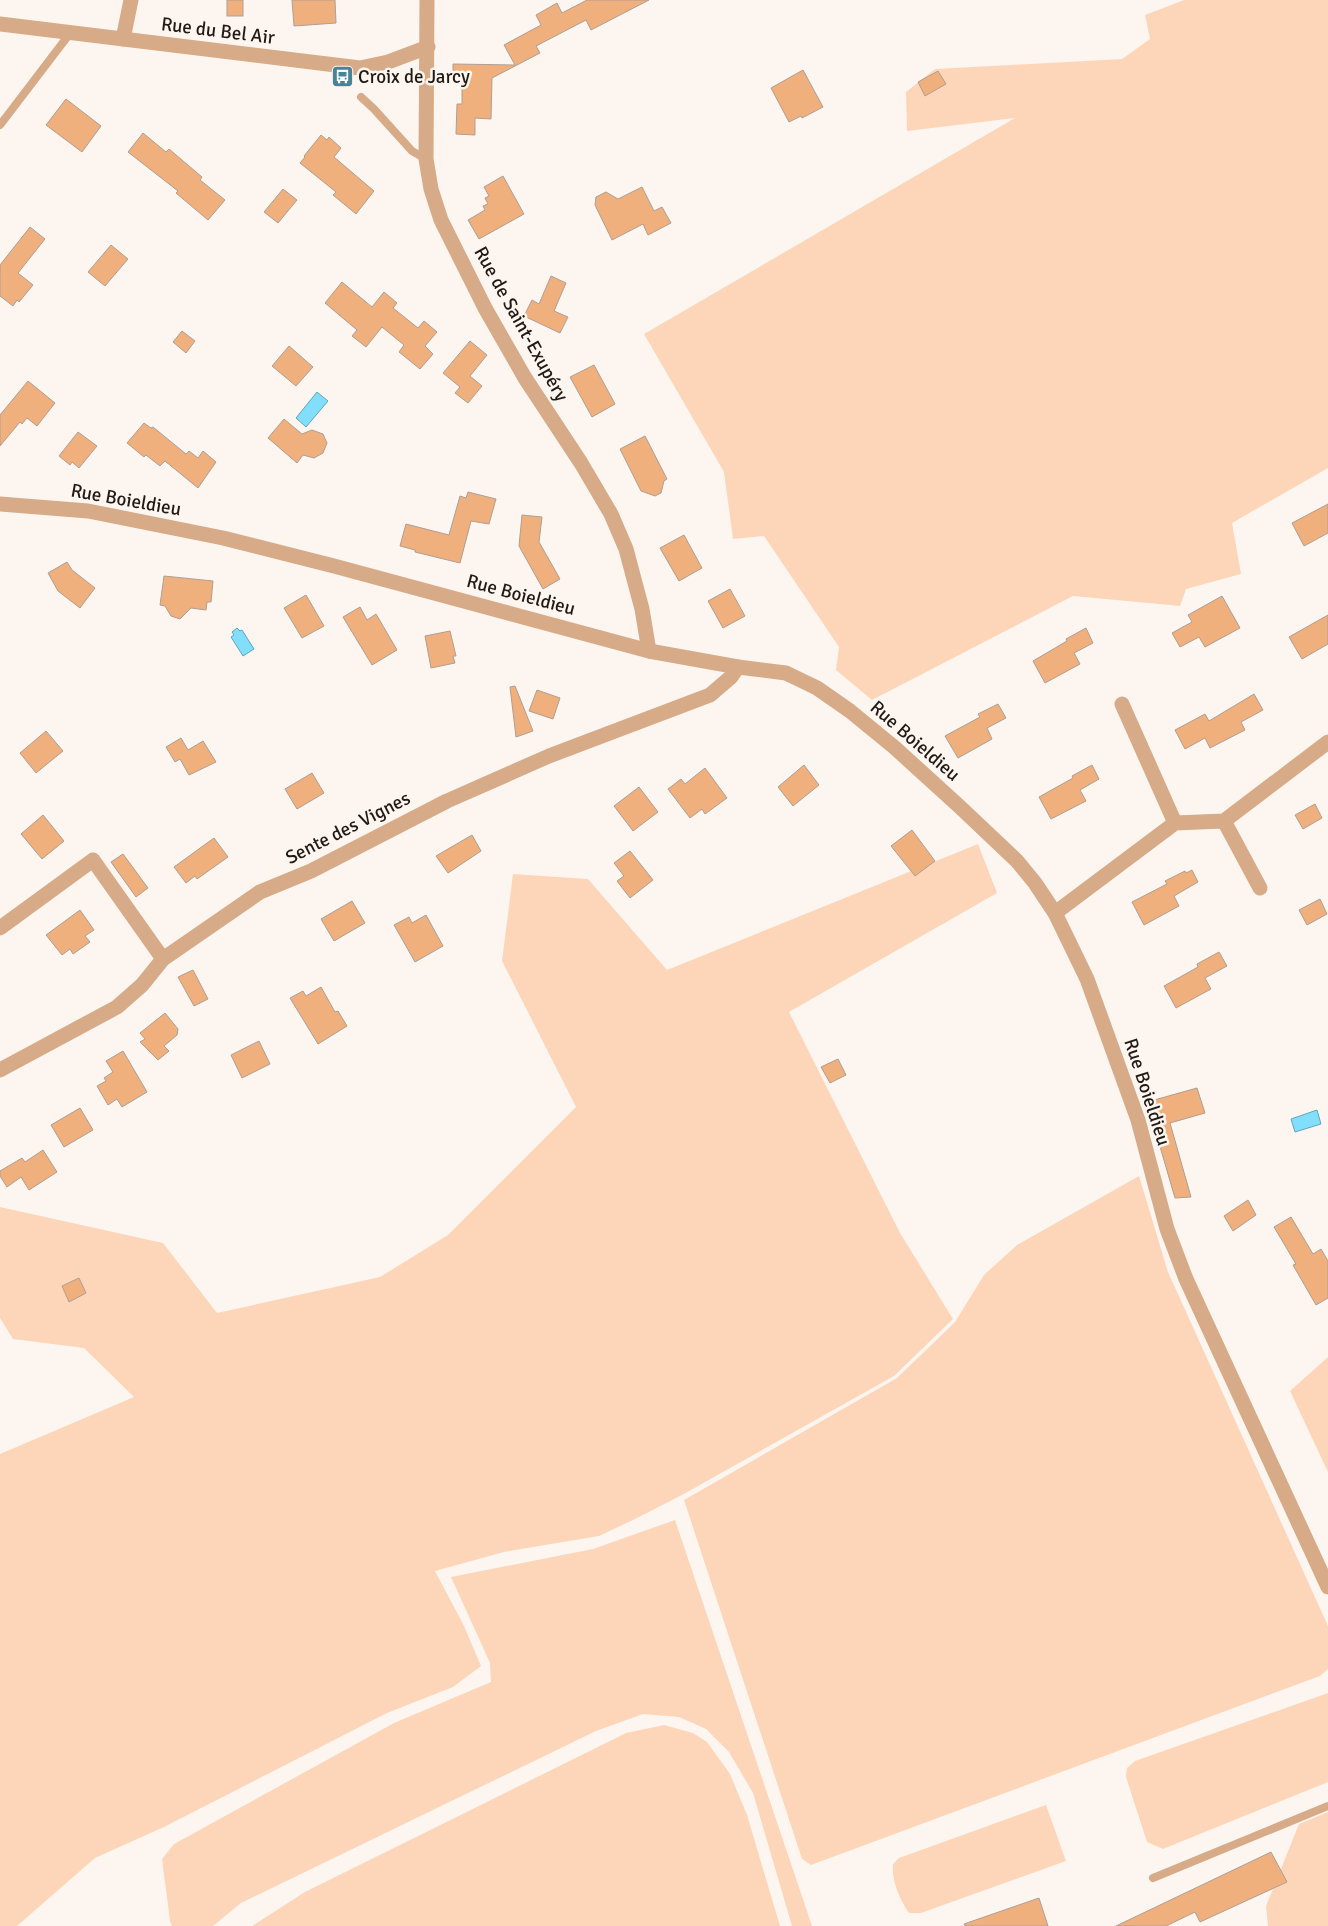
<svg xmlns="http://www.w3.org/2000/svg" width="1328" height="1926" viewBox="0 0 1328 1926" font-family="Signika,sans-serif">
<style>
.green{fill:#fdd6b9}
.water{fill:#81dffd;stroke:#64a4b7}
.building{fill:#efb07e;stroke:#b09e92}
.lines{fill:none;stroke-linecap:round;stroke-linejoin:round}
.lane{stroke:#d8ab88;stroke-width:8}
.street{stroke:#d8ab88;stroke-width:15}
.labels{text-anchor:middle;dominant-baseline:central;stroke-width:5;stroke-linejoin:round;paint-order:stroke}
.street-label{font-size:19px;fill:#201a15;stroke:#fdf6f0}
.poi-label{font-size:19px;fill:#201a15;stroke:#fdf6f0;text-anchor:start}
</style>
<rect width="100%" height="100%" fill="#fdf6f0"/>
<g class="green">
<path d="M1184,0H1328V468L1232,523L1241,574L1186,589L1180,606L1073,596L872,700L836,670L839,647L764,536L733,539L724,472L644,334L1015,118L907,131L906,92L935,69L1122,59L1150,39L1145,15Z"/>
<path d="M978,844L997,893L789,1012L900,1233L953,1319L894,1376L682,1495L635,1519L599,1536L504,1552L435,1571L464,1626L481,1666L453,1687L387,1713L164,1827L95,1858L17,1926H0V1454L134,1397L84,1348L13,1339L0,1318V1207L163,1243L217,1313L380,1277L448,1235L576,1107L502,961L513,874L588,879L667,970Z"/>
<path d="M1139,1176L1168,1272L1328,1626V1669L1320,1676L811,1865L802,1859L684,1500L897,1378L955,1322L984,1275L1017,1245Z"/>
<path d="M1328,1357V1472L1290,1391Z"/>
<path d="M675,1520L812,1926H792L753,1793L729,1752L706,1729L679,1717L643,1714L596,1731L241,1903L213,1926H172L170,1921L162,1859L174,1844L394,1723L491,1682L490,1663L451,1577L593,1549Z"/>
<path d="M1328,1693V1782L1163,1849L1147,1842L1126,1777L1127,1768L1135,1761Z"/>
<path d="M664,1725L693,1733L707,1742L730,1774L747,1815L780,1926H252L305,1892L626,1733Z"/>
<path d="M1046,1805L1066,1861L921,1913H909C900,1900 891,1880 893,1864L899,1858Z"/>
<path d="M1328,1812V1926H1268L1266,1906L1299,1824Z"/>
</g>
<g class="water">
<path d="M317,392L328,401L306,427L296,418Z"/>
<path d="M237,628L240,631L242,630L254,649L243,656L231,637L234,635L232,632Z"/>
<path d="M1317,1110L1321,1124L1295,1132L1291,1119Z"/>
</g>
<g class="building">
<rect x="227" y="0" width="16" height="16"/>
<path d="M292,0H335L336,23L294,26Z"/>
<path d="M587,0H649L591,30L586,20L536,46L540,53L492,78L491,119L475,118V135L456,134L457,104H462V78L453,77V64L515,65L504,45L541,25L536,15L557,3L562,13Z"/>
<path d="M803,70L823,107L802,118L801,116L789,122L771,88Z"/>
<path d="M938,71L946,84L925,96L918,82Z"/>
<path d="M66,99L101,126L82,152L46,125Z"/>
<path d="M143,133L166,152L169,149L202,177L200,180L225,200L208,220L176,193L178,191L128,152Z"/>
<path d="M321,135L327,140L329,137L341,148L334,157L374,191L356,214L333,195L336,192L300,163L305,157L304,156Z"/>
<path d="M503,176L524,214L479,239L468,220L485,210L483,206L488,204L485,198L489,196L484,187Z"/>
<path d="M642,187L654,211L662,207L671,223L648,235L643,224L612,240L595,205L596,197L606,192L618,199Z"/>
<path d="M283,189L297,200L278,223L264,212Z"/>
<path d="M30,227L45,239L18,273L33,285L19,302L17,300L13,306L0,296V265Z"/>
<path d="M111,245L128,259L105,286L88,272Z"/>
<path d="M551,276L566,283L554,311L568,317L560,333L524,316L532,300L539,304Z"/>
<path d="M342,282L372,307L384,292L397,303L393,308L418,328L424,321L437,332L425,346L433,354L420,369L399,352L404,345L382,327L366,347L352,336L357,330L325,303Z"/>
<path d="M182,331L195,341L186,353L173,342Z"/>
<path d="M470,341L487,355L470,376L482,386L468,403L455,393L460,387L443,373Z"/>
<path d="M289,346L313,367L296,386L272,366Z"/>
<path d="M594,365L615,404L592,417L570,377Z"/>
<path d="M28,381L55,403L37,426L27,418L22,424L20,422L0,446V415Z"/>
<path d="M284,419L302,434L312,430L323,434L327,443L323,453L314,458L303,455L297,463L268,438Z"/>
<path d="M144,423L151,428L153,427L186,454L189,451L198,458L203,451L216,462L198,488L165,461L160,466L146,455L144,457L127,443Z"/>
<path d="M78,432L97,446L79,468L72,462L70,465L59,456Z"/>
<path d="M645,436L667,479L664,481L661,493L655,496L641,491L620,449Z"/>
<path d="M468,492L496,499L489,524L471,521L460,563L415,552V550L400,546L406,524L449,535L460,496L466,498Z"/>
<path d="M1328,504V533L1304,546L1292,523Z"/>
<path d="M522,515L542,517L539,542L560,579L543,589L519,546Z"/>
<path d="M684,535L702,568L679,581L660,548Z"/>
<path d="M67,562L72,570L95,588L80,608L58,591L48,573Z"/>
<path d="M164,576L213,581L211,602H207L206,610L191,608L180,619L171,616L165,606L160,605Z"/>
<path d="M730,589L745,616L723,628L708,601Z"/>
<path d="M306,595L324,626L302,638L284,608Z"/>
<path d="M1222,596L1240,628L1205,647L1199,637L1180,647L1172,633L1192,622L1188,615Z"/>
<path d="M360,607L367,620L376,614L397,650L372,665L343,617Z"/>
<path d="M1328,615V644L1302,659L1289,637Z"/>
<path d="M1086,628L1093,643L1074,653L1080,664L1045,683L1033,661L1067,641L1066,639Z"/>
<path d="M450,631L456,656H453L455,663L431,668L425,636Z"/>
<path d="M515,686L533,731L516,737L510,687Z"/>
<path d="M537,690L560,698L553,719L529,711Z"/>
<path d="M1254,694L1263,710L1241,722L1245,730L1210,748L1205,738L1185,749L1175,730L1205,714L1209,721Z"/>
<path d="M998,704L1006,718L987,728L992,739L958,758L945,736L980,717L978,714Z"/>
<path d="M46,731L63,751L36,773L20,753Z"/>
<path d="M181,738L188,750L203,741L216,762L189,775L180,759L175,762L166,747Z"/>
<path d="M804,765L819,785L793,806L778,787Z"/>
<path d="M1092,765L1099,779L1080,790L1086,801L1051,819L1039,797L1073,778L1072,776Z"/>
<path d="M705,768L727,798L705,814L702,809L690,818L668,789L681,779L685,784Z"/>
<path d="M312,773L324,793L297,809L285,789Z"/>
<path d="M639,787L658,812L633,831L614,806Z"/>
<path d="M1315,804L1322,818L1303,829L1295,815Z"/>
<path d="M43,815L64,841L42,859L21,834Z"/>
<path d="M912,830L935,861L915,876L891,846Z"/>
<path d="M472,835L481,851L448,873L436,856Z"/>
<path d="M214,838L228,857L197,879L195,876L186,883L174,867Z"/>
<path d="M630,851L653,880L630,898L617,881L624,876L614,863Z"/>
<path d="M123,854L148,888L136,897L111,862Z"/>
<path d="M1192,870L1198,882L1174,896L1179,906L1144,925L1132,902L1167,884L1165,881L1185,871L1186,873Z"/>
<path d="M1320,899L1327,914L1307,925L1299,910Z"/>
<path d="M352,901L365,923L334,941L321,919Z"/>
<path d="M80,910L94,930L85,936L90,942L73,954L70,949L62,955L46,935Z"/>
<path d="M426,915L443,946L415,962L394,925L409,917L412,923Z"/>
<path d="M1219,952L1227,966L1205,978L1211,989L1176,1008L1164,986L1198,967L1197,964Z"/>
<path d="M193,970L208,999L194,1006L178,977Z"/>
<path d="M321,987L335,1012L338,1011L347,1026L318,1044L290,998L303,991L306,996Z"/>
<path d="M165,1013L178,1029L177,1035L164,1046L169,1051L158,1060L140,1042L145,1039L140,1033Z"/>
<path d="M259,1041L270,1064L242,1078L231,1055Z"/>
<path d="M123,1051L147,1092L122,1107L117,1099L108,1105L97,1086L106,1081L104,1078L113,1072L106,1061Z"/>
<path d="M838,1059L846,1075L830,1083L821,1067Z"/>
<path d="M1197,1088L1205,1113L1170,1123L1191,1197L1175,1198L1147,1102Z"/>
<path d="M80,1108L93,1130L64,1147L51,1125Z"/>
<path d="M43,1150L57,1172L29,1190L21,1177L7,1187L0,1176V1171L22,1158L25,1162Z"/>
<path d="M1248,1200L1256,1215L1233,1231L1224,1216Z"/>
<path d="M1291,1217L1313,1254L1321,1249L1328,1261V1298L1316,1305L1293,1265L1296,1264L1274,1227Z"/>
<path d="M79,1278L86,1293L69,1302L62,1286Z"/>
<path d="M1271,1852L1287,1882L1200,1922L1195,1912L1166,1926H1116Z"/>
<path d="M1039,1898L1048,1926H965L964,1924Z"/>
</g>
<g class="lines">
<g class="lane">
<path d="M361,97L374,109L412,151L426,159"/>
<path d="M0,125L71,32"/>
<path d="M1153,1878L1328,1806"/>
</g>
<g class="street">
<path d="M427,0L426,159L431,189L441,220L485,308L525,378L581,463L611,514L626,549L642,609L649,651"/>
<path d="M0,24L360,68L388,62L428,47"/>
<path d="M123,39L131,0"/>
<path d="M0,504L88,511L223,538L334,566L649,651L738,667L786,673L817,688L850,711L894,747L960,807L1017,861L1035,883L1055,913L1087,979L1138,1120L1167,1229L1186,1279L1328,1587"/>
<path d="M1122,704L1175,823"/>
<path d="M1224,821L1260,888"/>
<path d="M1055,913L1175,823L1224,821L1328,742"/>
<path d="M0,928L93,860L163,959"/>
<path d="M0,1070L117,1007L142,985L163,959L260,892L311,871L447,801L549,756L710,695L731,677L738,667"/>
</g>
</g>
<defs>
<symbol id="bus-square" viewBox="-11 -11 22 22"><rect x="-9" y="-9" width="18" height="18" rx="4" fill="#458599" stroke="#fdf6f0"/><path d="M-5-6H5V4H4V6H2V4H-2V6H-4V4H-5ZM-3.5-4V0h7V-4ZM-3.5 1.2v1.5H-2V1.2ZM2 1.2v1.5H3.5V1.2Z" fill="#fff"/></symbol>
</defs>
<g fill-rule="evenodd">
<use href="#bus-square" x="330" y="64" width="25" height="25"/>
</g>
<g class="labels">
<g class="street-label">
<text transform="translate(218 31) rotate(7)">Rue du Bel Air</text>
<text transform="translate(521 324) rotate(61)">Rue de Saint-Exupéry</text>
<text transform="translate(126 500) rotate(10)">Rue Boieldieu</text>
<text transform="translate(521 595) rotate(15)">Rue Boieldieu</text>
<text transform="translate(915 741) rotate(41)">Rue Boieldieu</text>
<text transform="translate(348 828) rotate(-27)">Sente des Vignes</text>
<text transform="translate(1147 1092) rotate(72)">Rue Boieldieu</text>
</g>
<g class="poi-label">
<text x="358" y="77">Croix de Jarcy</text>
</g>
</g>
</svg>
